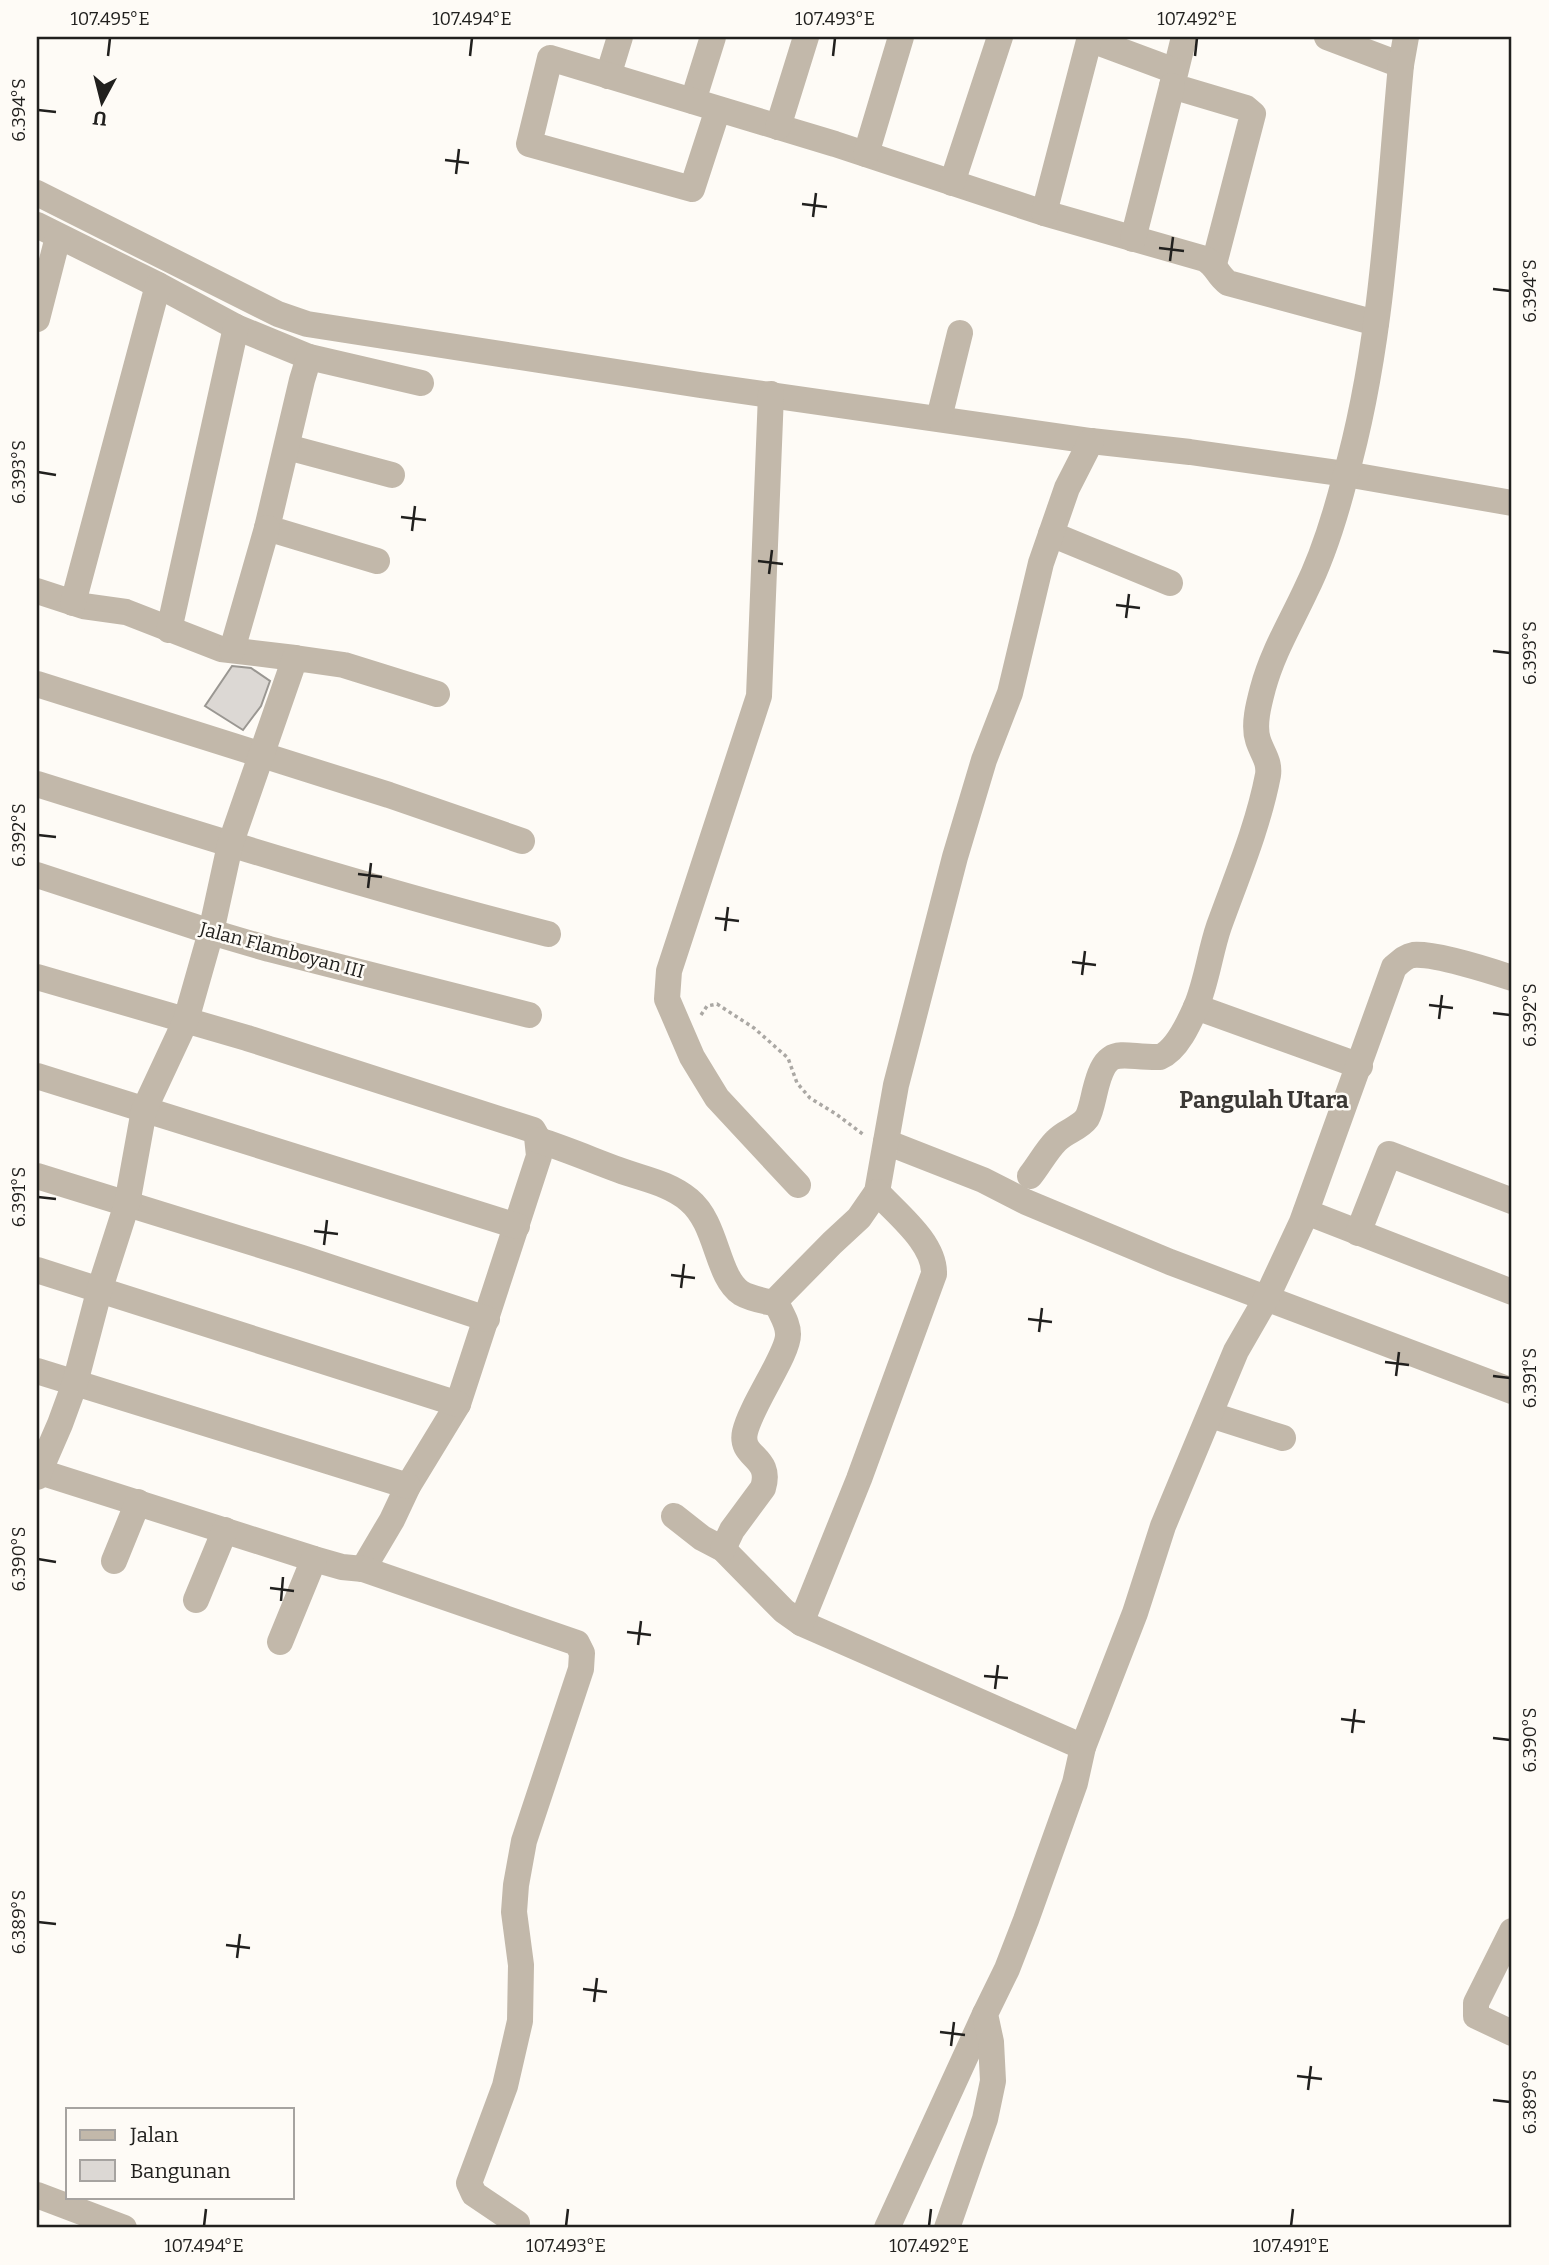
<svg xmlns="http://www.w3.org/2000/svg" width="1549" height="2265" viewBox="0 0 1549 2265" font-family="Bitter,serif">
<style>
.building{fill:#dcd8d4;stroke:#9a9792;stroke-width:2}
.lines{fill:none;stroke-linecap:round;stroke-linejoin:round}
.path{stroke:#aba8a4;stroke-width:3.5;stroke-dasharray:3.5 3.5;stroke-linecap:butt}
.minor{stroke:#c2b8aa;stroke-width:26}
.ticks{fill:none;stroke:#21201e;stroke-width:2.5}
.labels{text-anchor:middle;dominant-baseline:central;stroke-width:5;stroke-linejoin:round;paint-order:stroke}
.street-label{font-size:19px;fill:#21201e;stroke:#fefbf6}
.quarter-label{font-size:23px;font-weight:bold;fill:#3b3835;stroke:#fefbf6}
.neatline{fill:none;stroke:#21201e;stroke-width:2.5}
.ticks-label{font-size:18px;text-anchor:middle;fill:#21201e}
</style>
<rect width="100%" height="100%" fill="#fefbf6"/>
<path class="building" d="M232,666L251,668L270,681L261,706L243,730L205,706Z"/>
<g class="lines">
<path class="path" d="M701,1015L707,1006L717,1004L754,1028L788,1058L797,1083L810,1098L836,1114L864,1135"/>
<g class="minor">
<path d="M1184,37L1172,86L1246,108L1253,114L1214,264"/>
<path d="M1327,37L1401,65"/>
<path d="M1089,39L1175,71"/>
<path d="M608,76L620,37"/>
<path d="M693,101L713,37"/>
<path d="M718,109L692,189L529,144L550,58L835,144L1044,213L1205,259C1217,266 1217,275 1228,283L1376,323"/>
<path d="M778,127L806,37"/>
<path d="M866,154L901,37"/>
<path d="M952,183L1000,37"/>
<path d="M37,193L278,314L307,324L700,385L1091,441L1190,452L1346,474L1512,503"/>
<path d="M1044,213L1090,37"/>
<path d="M37,225L158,285L236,327L309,357"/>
<path d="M1133,239L1172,86"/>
<path d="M37,319L58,237"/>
<path d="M771,394L759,696L669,971L667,999L692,1057L717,1098L798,1185"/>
<path d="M939,418L960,333"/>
<path d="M287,447L392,475"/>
<path d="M1051,534L1170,583"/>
<path d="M377,561L267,528L302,380L309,357L421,383"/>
<path d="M37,591L83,606L126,612L221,649L295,658"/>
<path d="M73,603L158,285"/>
<path d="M169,630L236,327"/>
<path d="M232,650L267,528"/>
<path d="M37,684L389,795L522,841"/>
<path d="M37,784C206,837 375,890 548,934"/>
<path d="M37,875L211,932L269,949L529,1015"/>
<path d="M37,977L247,1038L533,1130L537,1137L539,1156L458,1404L408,1486L392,1520L363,1569"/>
<path d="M1196,1007L1360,1066"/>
<path d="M37,1076L517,1226"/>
<path d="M538,1140C566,1149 592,1160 619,1170C643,1179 669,1183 689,1200C718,1224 716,1276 741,1293C751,1299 765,1301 777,1304"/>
<path d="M886,1142L983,1180L1026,1202L1170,1262L1512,1391"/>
<path d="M37,1176L302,1258L487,1319"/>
<path d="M1030,1176C1039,1165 1046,1151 1056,1141C1065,1131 1079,1129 1087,1118C1091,1111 1093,1099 1095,1091C1107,1042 1119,1058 1160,1057C1177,1050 1189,1023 1196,1007C1207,981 1210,952 1219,926C1237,876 1258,827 1268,775C1270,761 1262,753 1258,740C1253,725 1259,703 1263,688C1272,654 1290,624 1305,592C1323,556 1335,517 1345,478C1383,344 1388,203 1401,65L1406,37"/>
<path d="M1306,1212L1512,1292"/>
<path d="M1358,1233L1389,1154L1512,1201"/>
<path d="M37,1270L458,1404"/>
<path d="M37,1371L408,1486"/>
<path d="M1211,1415L1283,1438"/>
<path d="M37,1471L314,1559L342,1567L363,1569L577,1643L582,1653L581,1669L524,1841L516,1885L514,1912L521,1965L520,2021L505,2086L469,2183L474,2194L517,2223"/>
<path d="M37,1477L60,1424L75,1383L100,1288L127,1204L144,1110L186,1020L211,932L230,845L295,658L344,665L437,694"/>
<path d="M674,1516L702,1538L723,1549L784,1611L801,1623L1083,1747"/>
<path d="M723,1549L732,1530L763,1488C773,1456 739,1458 745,1432C751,1405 789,1353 788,1334C788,1323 781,1314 777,1304L779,1297L832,1243L859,1218L877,1192L896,1085L955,857L984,760L1010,693L1041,563L1067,488L1091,441"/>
<path d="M114,1561L138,1502"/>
<path d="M196,1600L225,1530"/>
<path d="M801,1623L859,1479L934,1274C935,1243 897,1214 877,1192"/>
<path d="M280,1642L314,1559"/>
<path d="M1512,1931L1476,2003V2016L1512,2033"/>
<path d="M37,2195L124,2228"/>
<path d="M887,2228L985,2014"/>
<path d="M947,2228L985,2119L993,2081L991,2042L985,2014L1007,1969L1026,1920L1075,1783L1083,1747L1135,1613L1163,1526L1236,1351L1266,1299L1302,1222L1394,967C1400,962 1406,956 1413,955C1434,953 1491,971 1512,978"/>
</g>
</g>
<path class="ticks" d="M108,56L110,38M470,56L472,38M833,56L835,38M1195,56L1197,38M38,110L56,112M445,160L469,163M456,174L459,149M802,204L827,207M813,217L816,193M1159,248L1184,251M1170,261L1173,237M1493,289L1510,291M38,472L56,475M401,517L426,520M412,531L415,506M758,561L783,564M769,574L772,550M1116,605L1140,608M1126,618L1129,594M1493,651L1510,653M38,835L56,837M358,874L382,877M368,888L371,863M715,918L739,921M725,931L728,907M1072,962L1096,965M1082,975L1085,951M1429,1005L1453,1008M1493,1013L1510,1015M1439,1019L1442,995M38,1197L56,1199M314,1231L338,1234M324,1245L327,1220M671,1275L695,1278M681,1288L684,1264M1028,1319L1052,1322M1039,1332L1042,1308M1385,1362L1409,1365M1396,1376L1399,1352M1493,1376L1510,1378M38,1559L56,1562M270,1588L294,1591M281,1601L283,1577M627,1632L651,1635M638,1645L641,1621M984,1676L1008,1678M995,1689L998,1665M1341,1719L1365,1722M1352,1733L1355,1709M1493,1738L1510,1740M38,1922L56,1924M226,1945L250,1948M237,1958L240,1934M583,1989L607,1992M594,2002L597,1978M940,2032L965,2035M951,2046L954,2022M1297,2076L1322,2079M1308,2090L1311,2066M1493,2100L1510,2102M204,2226L206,2209M566,2226L568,2209M929,2226L931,2209M1291,2226L1293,2209"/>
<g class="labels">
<g class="street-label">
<text transform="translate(282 950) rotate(15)">Jalan Flamboyan III</text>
</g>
<g class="quarter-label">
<text x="1264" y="1100">Pangulah Utara</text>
</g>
</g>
<rect width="1549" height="2265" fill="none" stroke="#fefbf6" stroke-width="77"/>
<rect x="66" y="2108" width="228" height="91" fill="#fefbf6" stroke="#a6a3a0" stroke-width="2"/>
<rect x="80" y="2130" width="35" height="10" fill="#c2b8aa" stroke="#a6a3a0" stroke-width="2"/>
<text x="130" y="2142" font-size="21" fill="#21201e">Jalan</text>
<rect x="80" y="2160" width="35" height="21" fill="#dcd8d4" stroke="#a6a3a0" stroke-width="2"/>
<text x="130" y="2178" font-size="21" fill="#21201e">Bangunan</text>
<g transform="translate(102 102) rotate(187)" stroke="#fefbf6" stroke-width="5" paint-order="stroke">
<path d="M0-5L12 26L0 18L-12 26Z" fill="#21201e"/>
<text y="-10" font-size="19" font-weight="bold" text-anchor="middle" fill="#21201e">U</text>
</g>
<rect x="38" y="38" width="1472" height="2188" class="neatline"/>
<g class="ticks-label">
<text x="110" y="25">107.495°E</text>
<text x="472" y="25">107.494°E</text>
<text x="835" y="25">107.493°E</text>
<text x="1197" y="25">107.492°E</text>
<text transform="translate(19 110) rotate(-90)" y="6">6.394°S</text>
<text transform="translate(1530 291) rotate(-90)" y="6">6.394°S</text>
<text transform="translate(19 472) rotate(-90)" y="6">6.393°S</text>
<text transform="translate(1530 653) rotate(-90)" y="6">6.393°S</text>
<text transform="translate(19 835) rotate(-90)" y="6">6.392°S</text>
<text transform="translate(1530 1015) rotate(-90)" y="6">6.392°S</text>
<text transform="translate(19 1197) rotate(-90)" y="6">6.391°S</text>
<text transform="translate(1530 1378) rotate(-90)" y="6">6.391°S</text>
<text transform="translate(19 1559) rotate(-90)" y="6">6.390°S</text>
<text transform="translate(1530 1740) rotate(-90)" y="6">6.390°S</text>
<text transform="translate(19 1922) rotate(-90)" y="6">6.389°S</text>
<text transform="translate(1530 2102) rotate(-90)" y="6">6.389°S</text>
<text x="204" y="2252">107.494°E</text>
<text x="566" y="2252">107.493°E</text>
<text x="929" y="2252">107.492°E</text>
<text x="1291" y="2252">107.491°E</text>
</g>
</svg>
